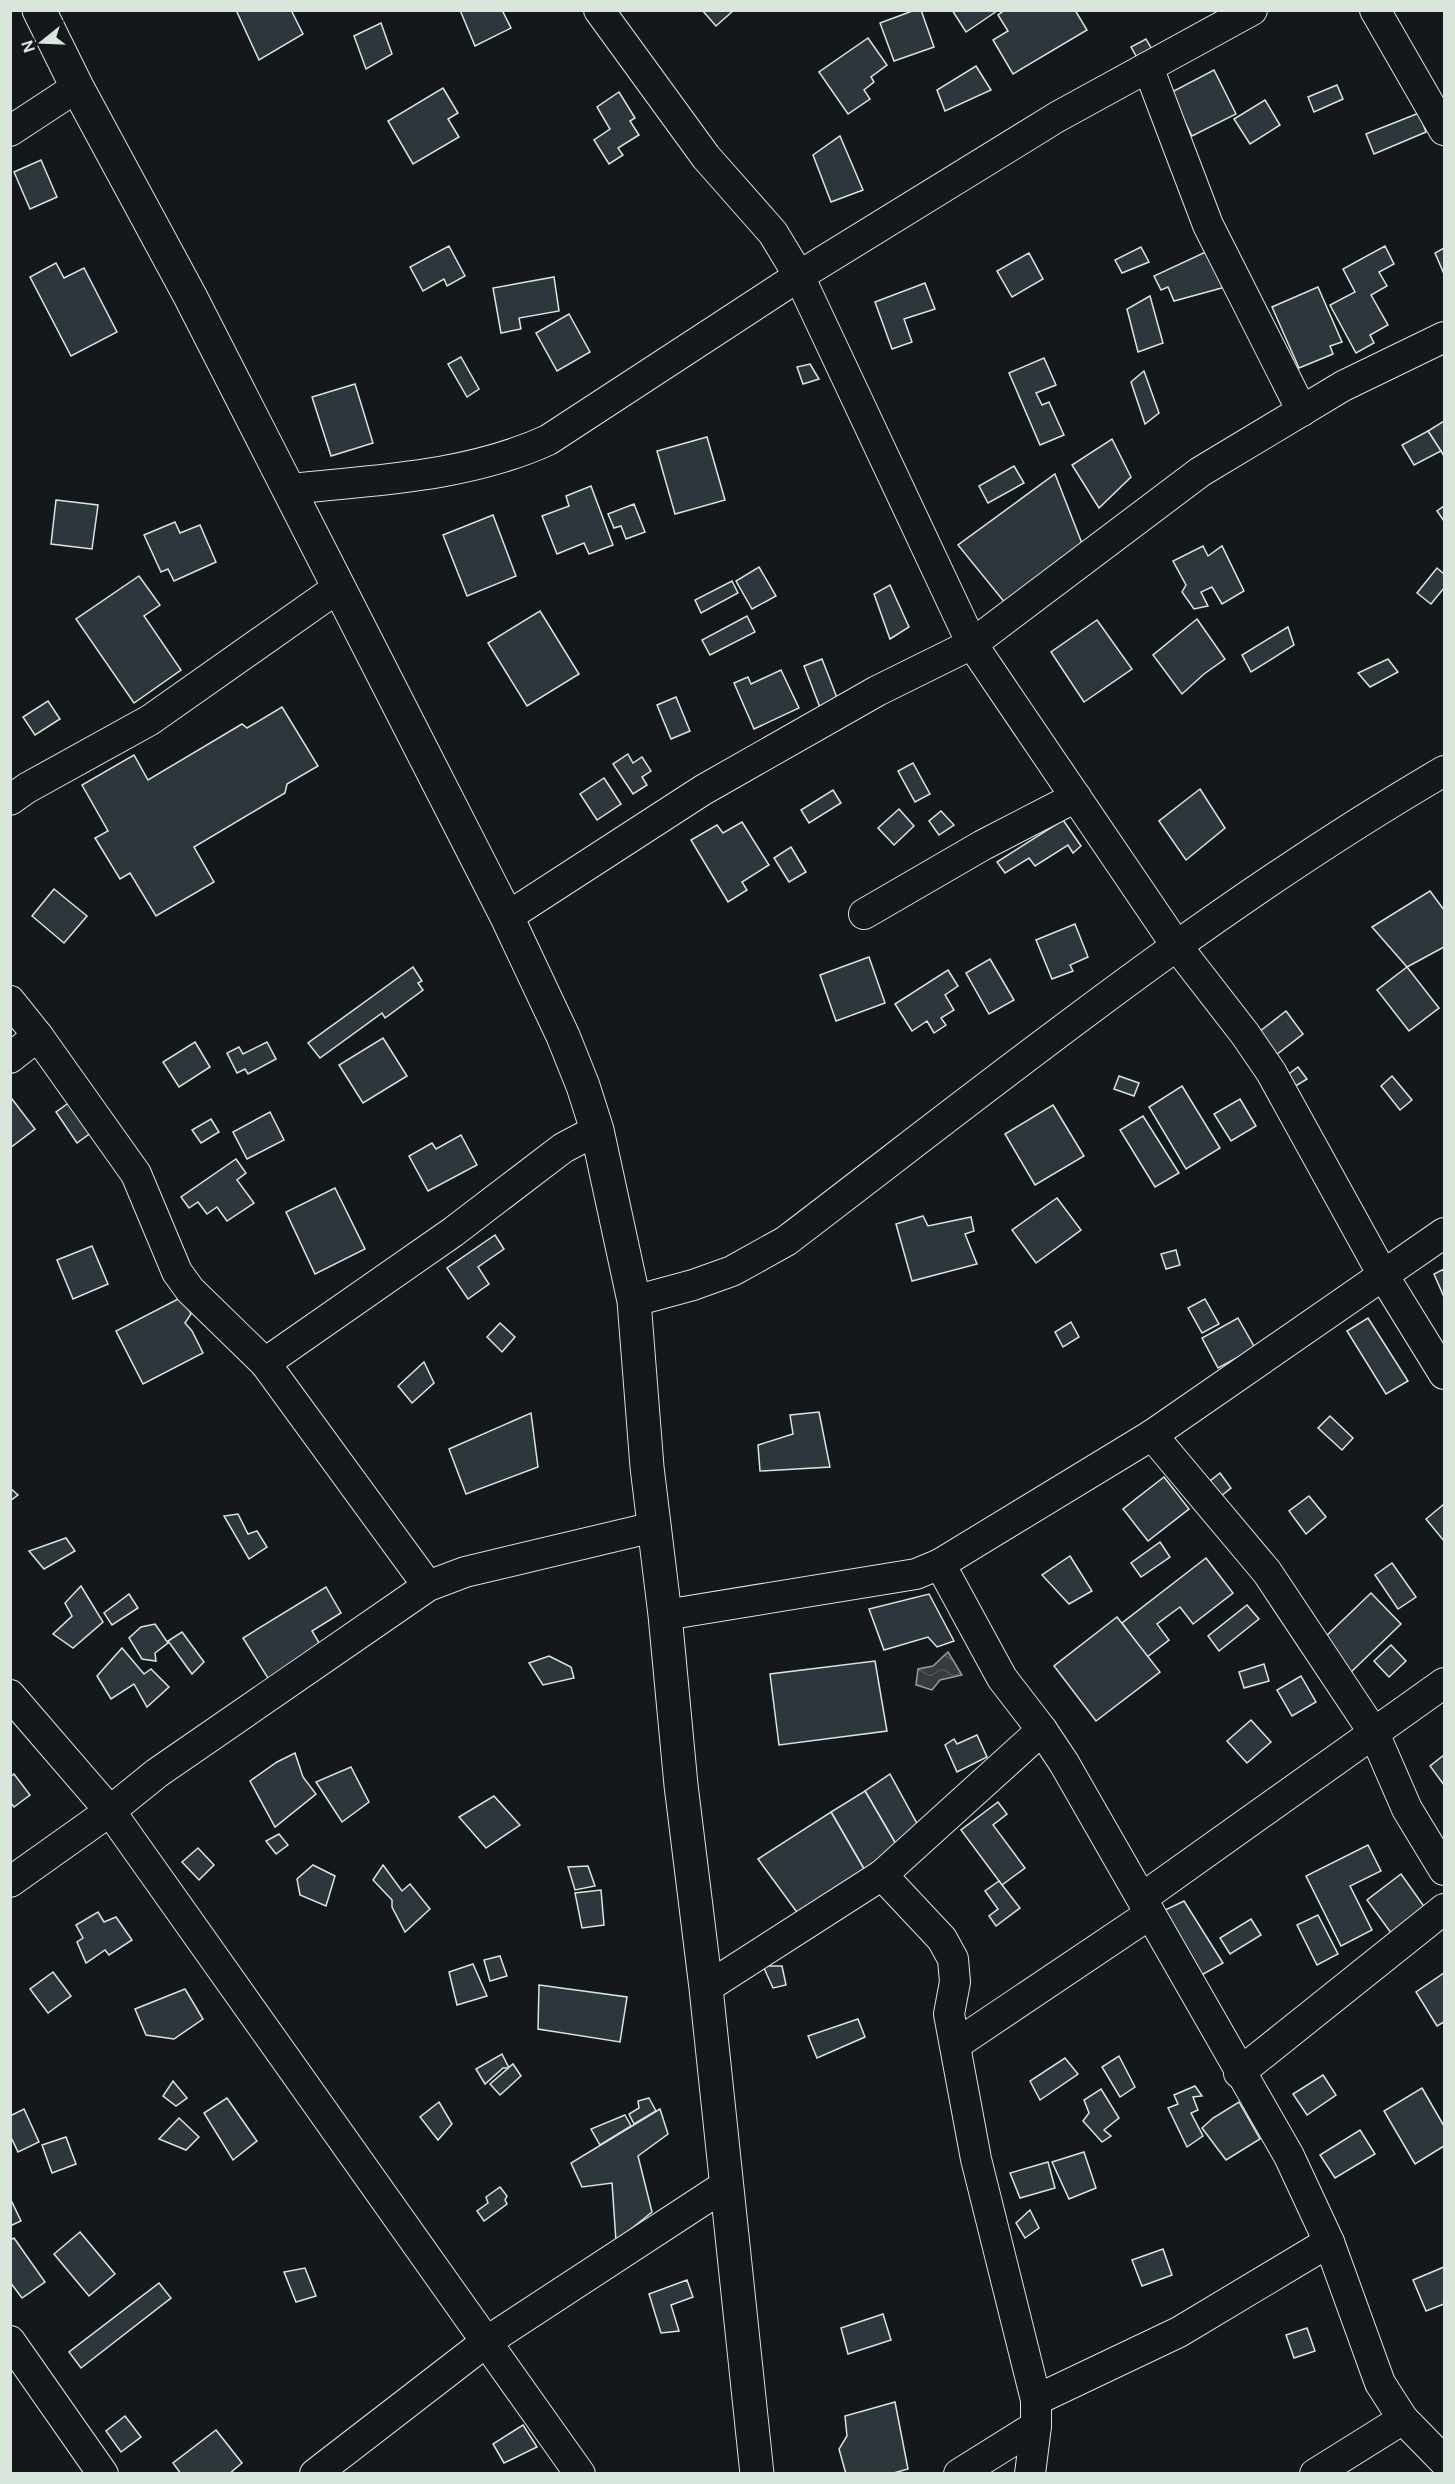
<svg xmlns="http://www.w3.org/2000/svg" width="1455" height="2484" viewBox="0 0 1455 2484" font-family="'DM Sans',sans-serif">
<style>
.water{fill:url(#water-waves);stroke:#939e99;stroke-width:1.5}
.building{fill:#2c363c;stroke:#d8e6dc;stroke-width:1.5}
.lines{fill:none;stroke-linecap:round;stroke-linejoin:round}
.minor-casing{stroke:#d8e6dc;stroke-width:32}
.highway-casing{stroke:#d8e6dc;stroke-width:35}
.minor{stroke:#14181c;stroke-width:30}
.highway{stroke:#14181c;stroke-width:33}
</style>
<defs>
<pattern id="water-waves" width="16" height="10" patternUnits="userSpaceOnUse" patternTransform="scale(1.5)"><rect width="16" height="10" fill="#363b3e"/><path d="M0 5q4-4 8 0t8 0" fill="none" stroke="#525759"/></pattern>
</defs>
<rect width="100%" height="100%" fill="#14181c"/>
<path class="water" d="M948,1652L962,1675L940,1680L932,1690L916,1685L918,1669L933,1666Z"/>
<g class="building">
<path d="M236,10H291L303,34L259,60Z"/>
<path d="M460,10H502L511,28L475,46Z"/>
<path d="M702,10H734L716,26Z"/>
<path d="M915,10H921L934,47L894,61L880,23Z"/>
<path d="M952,10H996L997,11L966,32Z"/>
<path d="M1005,10H1075L1087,30L1013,74L993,40L1008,31L998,15Z"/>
<path d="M381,23L392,54L366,69L354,36Z"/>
<path d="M868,38L887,65L871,77L874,82L864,90L870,99L848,114L819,72Z"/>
<path d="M1146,39L1154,53L1139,61L1131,47Z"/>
<path d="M976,66L991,90L945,111L937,90Z"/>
<path d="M1214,70L1236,114L1192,136L1170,93Z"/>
<path d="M1337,85L1343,99L1314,112L1308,97Z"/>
<path d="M443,88L458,113L448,119L459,137L413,164L388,121Z"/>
<path d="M619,92L635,118L630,121L639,135L618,148L623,155L609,164L594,140L610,129L597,107Z"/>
<path d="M1265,100L1280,125L1250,144L1234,119Z"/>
<path d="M1419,113L1426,132L1374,154L1366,134Z"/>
<path d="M840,136L863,190L831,202L813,155Z"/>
<path d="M41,160L57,197L30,209L14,172Z"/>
<path d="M449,246L465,276L447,286L444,279L423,291L410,267Z"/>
<path d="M1385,246L1394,264L1379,272L1387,286L1371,295L1388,325L1370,335L1374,343L1356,353L1330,305L1355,292L1343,269Z"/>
<path d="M1141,247L1149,262L1122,273L1115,260Z"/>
<path d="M1444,248V274L1435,253Z"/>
<path d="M1210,250L1229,286L1174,301L1168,287L1161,290L1154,276Z"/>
<path d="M1029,253L1043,279L1012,297L997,271Z"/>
<path d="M56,263L64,278L84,268L117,332L71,356L30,277Z"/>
<path d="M554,277L559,311L519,318L521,329L501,333L493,288Z"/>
<path d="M925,283L935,309L904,319L912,342L892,349L875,302Z"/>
<path d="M1318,287L1342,342L1330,346L1333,354L1299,368L1272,307Z"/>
<path d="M1150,296L1163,343L1138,352L1127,309Z"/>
<path d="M569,314L590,352L557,371L536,333Z"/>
<path d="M461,357L479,389L467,397L448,364Z"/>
<path d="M1044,358L1056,385L1036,393L1042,405L1049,402L1064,435L1040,445L1009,373Z"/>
<path d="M810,364L819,379L803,384L797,367Z"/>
<path d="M1144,371L1159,413L1145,424L1131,382Z"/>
<path d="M355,384L373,443L331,456L312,397Z"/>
<path d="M1444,421V456L1428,431Z"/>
<path d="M1428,431L1441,451L1414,465L1402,445Z"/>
<path d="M707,437L725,500L675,514L657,451Z"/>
<path d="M1112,439L1131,477L1099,508L1072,465Z"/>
<path d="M1014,466L1024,483L988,503L979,486Z"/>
<path d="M1055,474L1083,546L1006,604L958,545Z"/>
<path d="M591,486L613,545L589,554L584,543L557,554L542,516L569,506L566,496Z"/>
<path d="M56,500L98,505L92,549L51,544Z"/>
<path d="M634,504L645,532L626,539L621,526L614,528L608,514Z"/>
<path d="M1444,506V521L1437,511Z"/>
<path d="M493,515L516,576L467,596L443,535Z"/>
<path d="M175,522L180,533L200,525L216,562L174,581L168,569L161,572L144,535Z"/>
<path d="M1203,546L1208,556L1222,546L1244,591L1222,604L1212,587L1201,592L1208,606L1194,609L1182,592L1186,585L1173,561Z"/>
<path d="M759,567L776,596L752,609L736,581Z"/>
<path d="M1437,568L1444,574V588L1431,604L1417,593Z"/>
<path d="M139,576L160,605L144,616L181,670L134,703L76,619Z"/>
<path d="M732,581L738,593L701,613L695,600Z"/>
<path d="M890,585L909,627L890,639L874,594Z"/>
<path d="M540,611L579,674L527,706L488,643Z"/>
<path d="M747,616L755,632L710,655L702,640Z"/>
<path d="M1197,619L1225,659L1204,674L1182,694L1153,655Z"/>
<path d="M1097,620L1132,669L1084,702L1051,652Z"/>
<path d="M1288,627L1294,645L1251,672L1242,655Z"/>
<path d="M822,659L839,703L821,710L804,666Z"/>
<path d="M1388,659L1398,672L1370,687L1358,673Z"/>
<path d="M781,670L799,708L754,729L734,683L748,677L751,684Z"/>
<path d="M676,697L690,731L671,739L657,705Z"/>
<path d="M48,701L60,719L35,735L23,717Z"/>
<path d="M282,707L318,766L287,784L285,793L194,847L214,882L156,916L130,873L120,879L95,838L108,831L82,785L134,755L148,780L242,724L247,728Z"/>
<path d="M628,754L633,763L642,757L651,771L642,777L647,785L633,794L613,764Z"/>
<path d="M913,763L930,794L915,802L898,771Z"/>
<path d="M604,778L621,804L597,820L580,794Z"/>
<path d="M1200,789L1225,828L1186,860L1159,821Z"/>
<path d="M833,790L841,803L809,823L801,810Z"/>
<path d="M899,809L914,826L894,845L878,828Z"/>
<path d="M941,811L954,825L939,835L929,821Z"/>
<path d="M1063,820L1081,846L1073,853L1068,845L1035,866L1029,858L1005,873L997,862Z"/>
<path d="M742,822L769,865L742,882L747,890L728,902L691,840L717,825L723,833Z"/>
<path d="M791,847L806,872L789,882L774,858Z"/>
<path d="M54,889L87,916L64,943L32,916Z"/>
<path d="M1430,891L1444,910V947L1407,967L1372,927Z"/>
<path d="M1075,924L1088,957L1070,965L1073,971L1052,979L1036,940Z"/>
<path d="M869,957L885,1003L836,1021L820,975Z"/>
<path d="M990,959L1014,1000L989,1014L966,973Z"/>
<path d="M413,967L422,981L418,983L423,990L385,1018L382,1013L320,1058L308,1043Z"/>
<path d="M1407,967L1439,1008L1409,1031L1377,990Z"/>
<path d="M948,970L958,986L945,995L954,1010L941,1018L946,1025L934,1033L927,1021L912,1031L895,1004Z"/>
<path d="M1286,1011L1303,1034L1276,1055L1259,1032Z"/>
<path d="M383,1038L407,1076L363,1103L339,1065Z"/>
<path d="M195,1042L210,1067L179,1087L163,1062Z"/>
<path d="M267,1042L276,1059L248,1074L245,1069L237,1073L227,1053L239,1047L243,1054Z"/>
<path d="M1298,1067L1307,1079L1294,1087L1286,1076Z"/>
<path d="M1119,1076L1139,1083L1134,1096L1114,1089Z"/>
<path d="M1392,1076L1412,1100L1400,1110L1381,1086Z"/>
<path d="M1182,1086L1220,1148L1186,1169L1149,1107Z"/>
<path d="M12,1099L35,1129L10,1148V1100Z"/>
<path d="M1240,1099L1256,1126L1231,1141L1214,1114Z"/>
<path d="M70,1102L92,1132L77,1143L56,1112Z"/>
<path d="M1053,1105L1084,1156L1035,1185L1005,1134Z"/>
<path d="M270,1112L284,1140L247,1159L233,1132Z"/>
<path d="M1143,1116L1179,1173L1155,1187L1120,1130Z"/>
<path d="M211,1119L219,1132L201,1143L192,1130Z"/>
<path d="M461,1135L477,1165L428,1191L409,1156L432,1143L436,1149Z"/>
<path d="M236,1159L246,1173L237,1180L254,1203L227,1221L217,1207L207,1214L198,1202L189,1208L181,1197Z"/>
<path d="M335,1188L365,1249L315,1274L286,1212Z"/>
<path d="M1057,1198L1081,1230L1036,1263L1012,1230Z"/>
<path d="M923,1216L928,1226L971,1217L974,1231L965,1234L977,1264L912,1281L896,1224Z"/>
<path d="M495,1235L504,1249L478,1267L489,1284L468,1299L447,1268Z"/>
<path d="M92,1246L108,1284L73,1299L57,1260Z"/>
<path d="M1176,1250L1180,1265L1166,1269L1161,1254Z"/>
<path d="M1444,1269V1297L1434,1274Z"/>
<path d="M182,1297L191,1314L185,1323L192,1331L203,1353L143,1384L116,1331Z"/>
<path d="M1205,1299L1219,1324L1202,1333L1188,1308Z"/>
<path d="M1238,1318L1255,1348L1218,1368L1202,1338Z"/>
<path d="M1368,1318L1408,1381L1386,1394L1347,1331Z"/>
<path d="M1071,1322L1079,1337L1063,1347L1055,1332Z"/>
<path d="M500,1323L515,1337L502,1352L487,1337Z"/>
<path d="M424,1362L434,1383L412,1403L398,1386Z"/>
<path d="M819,1412L830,1467L760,1471L758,1445L793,1434L790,1415Z"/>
<path d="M531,1413L538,1467L466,1494L449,1449Z"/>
<path d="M1330,1416L1353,1438L1342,1450L1318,1428Z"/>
<path d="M1220,1473L1231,1488L1221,1496L1210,1481Z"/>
<path d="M1164,1477L1189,1509L1148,1541L1123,1509Z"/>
<path d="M10,1488L18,1495L10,1501Z"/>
<path d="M1309,1496L1326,1517L1306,1534L1289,1511Z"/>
<path d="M1444,1504V1541L1426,1519Z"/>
<path d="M238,1514L248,1534L257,1531L267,1547L249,1559L224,1516Z"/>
<path d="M66,1538L75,1551L44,1569L29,1551Z"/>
<path d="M1160,1542L1170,1557L1141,1577L1131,1563Z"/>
<path d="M1070,1556L1092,1591L1069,1604L1042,1575Z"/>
<path d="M1206,1558L1233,1593L1193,1624L1180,1607L1157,1624L1169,1640L1147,1657L1122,1623Z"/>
<path d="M1392,1563L1416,1597L1398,1609L1375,1575Z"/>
<path d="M81,1586L103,1622L73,1648L53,1634L72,1616L65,1603Z"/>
<path d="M326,1587L341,1613L312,1631L324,1651L271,1683L243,1638Z"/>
<path d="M1371,1593L1401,1624L1350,1673L1320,1642Z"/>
<path d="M129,1594L138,1608L112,1625L104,1613Z"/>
<path d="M929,1594L954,1641L937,1647L928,1637L884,1650L869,1609Z"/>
<path d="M1247,1605L1259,1619L1219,1651L1208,1636Z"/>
<path d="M1117,1617L1160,1672L1096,1721L1054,1666Z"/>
<path d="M155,1624L168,1643L155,1653L156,1661L142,1659L129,1638L141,1627Z"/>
<path d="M182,1632L204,1662L192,1674L168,1641Z"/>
<path d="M1391,1645L1406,1661L1389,1677L1374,1661Z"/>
<path d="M122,1648L144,1674L151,1669L169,1687L147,1707L134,1684L111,1699L97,1676Z"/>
<path d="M549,1656L571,1667L574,1678L543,1685L529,1663Z"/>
<path d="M875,1661L887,1731L779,1745L770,1674Z"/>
<path d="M1264,1664L1269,1681L1244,1688L1239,1672Z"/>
<path d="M1301,1676L1316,1702L1292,1716L1277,1690Z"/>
<path d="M1251,1720L1271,1742L1247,1763L1227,1741Z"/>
<path d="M977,1735L987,1757L957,1772L945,1745L954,1739L957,1744Z"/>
<path d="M295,1753L303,1777L316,1794L275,1827L250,1781L277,1762Z"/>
<path d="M1444,1755V1785L1430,1766Z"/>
<path d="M351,1767L369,1802L342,1822L316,1782Z"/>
<path d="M14,1774L30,1795L14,1807L10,1802V1777Z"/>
<path d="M890,1774L920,1829L900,1851L865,1791Z"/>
<path d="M865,1791L900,1851L867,1874L831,1812Z"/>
<path d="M494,1796L520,1825L486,1848L459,1817Z"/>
<path d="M998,1802L1007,1814L993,1825L1025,1868L1002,1885L961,1830Z"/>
<path d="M831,1812L867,1874L799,1915L758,1859Z"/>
<path d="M279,1834L288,1845L276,1854L266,1841Z"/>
<path d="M1368,1845L1381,1871L1350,1886L1372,1930L1341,1946L1306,1876Z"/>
<path d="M198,1848L214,1865L199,1880L182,1862Z"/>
<path d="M313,1865L335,1876L326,1906L300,1895L297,1879Z"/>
<path d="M383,1865L402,1891L410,1884L430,1909L405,1932L392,1907V1900L373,1880Z"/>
<path d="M588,1866L595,1886L575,1890L568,1867Z"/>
<path d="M1401,1874L1428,1912L1394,1937L1367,1900Z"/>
<path d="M999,1881L1020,1908L996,1926L989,1916L998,1909L985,1891Z"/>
<path d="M601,1890L604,1925L582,1928L575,1893Z"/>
<path d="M1184,1901L1223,1963L1198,1977L1161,1912Z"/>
<path d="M98,1912L104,1922L116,1917L132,1940L109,1955L105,1950L86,1963L77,1942L83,1938L76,1925Z"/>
<path d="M1318,1915L1338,1954L1317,1965L1297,1925Z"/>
<path d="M1251,1919L1261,1935L1230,1954L1220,1938Z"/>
<path d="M500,1956L507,1976L490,1981L484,1960Z"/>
<path d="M473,1964L487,1996L457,2005L449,1972Z"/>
<path d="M763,1966H782L786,1985L773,1988Z"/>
<path d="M53,1972L71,1996L48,2013L30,1989Z"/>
<path d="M1444,1973V2022L1437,2026L1416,1992Z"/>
<path d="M539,1985L627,1997L620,2042L538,2029Z"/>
<path d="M185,1989L203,2019L174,2039L146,2035L135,2009Z"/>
<path d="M858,2019L865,2037L817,2058L808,2036Z"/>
<path d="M502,2054L509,2068H503L485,2084L476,2069Z"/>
<path d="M1119,2056L1135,2087L1120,2097L1102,2067Z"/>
<path d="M1065,2058L1078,2074L1040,2100L1030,2081Z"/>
<path d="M513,2064L521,2076L500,2095L490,2084Z"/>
<path d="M1323,2075L1336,2095L1307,2115L1293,2094Z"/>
<path d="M173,2081L187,2098L176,2106L163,2096Z"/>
<path d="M1195,2086L1202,2096L1193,2097L1198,2110L1191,2113L1203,2136L1187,2147L1168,2108L1178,2104L1174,2095Z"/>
<path d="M1422,2088L1444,2126V2146L1415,2164L1384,2111Z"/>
<path d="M1101,2089L1119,2118L1104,2130L1111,2136L1102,2142L1083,2121L1089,2113L1084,2100Z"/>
<path d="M227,2098L257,2141L233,2160L204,2113Z"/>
<path d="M649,2098L656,2111L634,2124L629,2114L639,2108L638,2101Z"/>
<path d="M439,2102L452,2124L438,2140L420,2117Z"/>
<path d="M1239,2102L1260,2139L1226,2160L1202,2128L1213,2118Z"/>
<path d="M24,2109L39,2142L18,2152L10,2135V2116Z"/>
<path d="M660,2109L668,2134L638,2156L652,2212L616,2241L612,2183L582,2187L571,2163Z"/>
<path d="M625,2115L631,2126L600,2145L591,2129Z"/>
<path d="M179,2118L199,2137L186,2150L159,2139Z"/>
<path d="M1360,2130L1375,2154L1335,2178L1320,2155Z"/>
<path d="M66,2137L76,2164L52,2173L42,2145Z"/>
<path d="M1084,2152L1096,2188L1069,2199L1052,2162Z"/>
<path d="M1048,2162L1055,2188L1020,2198L1010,2173Z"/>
<path d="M500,2187L507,2196L505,2200L507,2204L484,2221L477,2211L488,2203L486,2197Z"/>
<path d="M10,2198L21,2221L10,2226Z"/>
<path d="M1030,2210L1039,2228L1025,2238L1016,2223Z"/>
<path d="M80,2232L115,2274L89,2296L54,2254Z"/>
<path d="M14,2238L45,2282L22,2298L10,2282V2240Z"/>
<path d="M1163,2249L1172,2275L1142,2286L1132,2260Z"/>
<path d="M1444,2267V2304L1426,2311L1413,2280Z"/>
<path d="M305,2268L316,2296L296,2302L284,2272Z"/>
<path d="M687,2280L693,2297L671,2305L679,2331L661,2333L649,2294Z"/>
<path d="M159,2283L171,2298L81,2368L69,2352Z"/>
<path d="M883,2314L891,2340L848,2354L841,2328Z"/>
<path d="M1307,2328L1315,2351L1294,2358L1286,2335Z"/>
<path d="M895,2402L908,2469L890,2474H846L839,2449L847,2436L845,2416Z"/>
<path d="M125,2416L141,2437L121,2452L106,2431Z"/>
<path d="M523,2425L537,2447L504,2463L493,2444Z"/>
<path d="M216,2430L242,2463L229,2474H181L173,2463Z"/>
</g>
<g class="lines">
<defs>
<g id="minor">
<path d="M599,10L706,157L773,233L799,276L972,644L1176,945L1245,1034L1271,1072L1383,1275L1444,1374"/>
<path d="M1375,10L1444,130"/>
<path d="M1148,67L1208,225L1302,411"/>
<path d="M10,131L77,87"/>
<path d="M289,489C376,480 467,477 548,440L799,276L1057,117L1252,10"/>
<path d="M10,800L27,788L150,720L339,587"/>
<path d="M864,914L983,845L1076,797"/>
<path d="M507,917L703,790L877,691L972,644L1200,472L1343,386L1444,337"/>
<path d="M10,1001L38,1036L136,1174L177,1272L190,1290L265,1363L428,1586"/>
<path d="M10,1058L38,1036"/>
<path d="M634,1301L693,1285L732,1271L786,1241C1000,1078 1211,907 1444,771"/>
<path d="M265,1363L453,1232L563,1148L597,1130"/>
<path d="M1152,1435L1267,1572L1374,1733L1407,1809L1444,1870"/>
<path d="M940,1564L1002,1678L1042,1730L1064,1763L1289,2156L1329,2242L1380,2383L1403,2419L1444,2461"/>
<path d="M665,1615L916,1574L940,1564L1152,1435L1444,1233"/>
<path d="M10,1695L110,1811L580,2474"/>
<path d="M882,1875L942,1939L953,1959L955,1982L949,2014L976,2159L1036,2400V2426L1030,2474"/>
<path d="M10,1882L110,1811L157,1773L428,1586L465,1572L654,1527"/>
<path d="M1142,1898L1444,1683"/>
<path d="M706,1988L882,1875L1042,1730"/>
<path d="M955,2045L1150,1914"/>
<path d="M1239,2073L1444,1909"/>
<path d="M10,2341L103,2474"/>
<path d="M1036,2400L1179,2332L1329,2242"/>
<path d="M315,2474L486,2342L726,2185"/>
<path d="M959,2474L1036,2426"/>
<path d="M1315,2474L1403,2419"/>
</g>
<path id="highway" d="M39,10L77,87L190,296L507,917L563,1036L583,1086L597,1130L634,1301L647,1467L665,1615L681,1785L706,1988L757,2474"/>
</defs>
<use href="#minor" class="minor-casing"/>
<use href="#highway" class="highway-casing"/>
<use href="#minor" class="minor"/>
<use href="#highway" class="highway"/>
</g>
<rect width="1455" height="2484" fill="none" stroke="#d8e6dc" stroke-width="24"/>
<g transform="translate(42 42) rotate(252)" stroke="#14181c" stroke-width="4.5" paint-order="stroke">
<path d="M0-4.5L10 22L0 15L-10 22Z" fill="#d8e6dc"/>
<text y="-9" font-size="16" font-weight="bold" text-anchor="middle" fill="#d8e6dc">N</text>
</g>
</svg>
